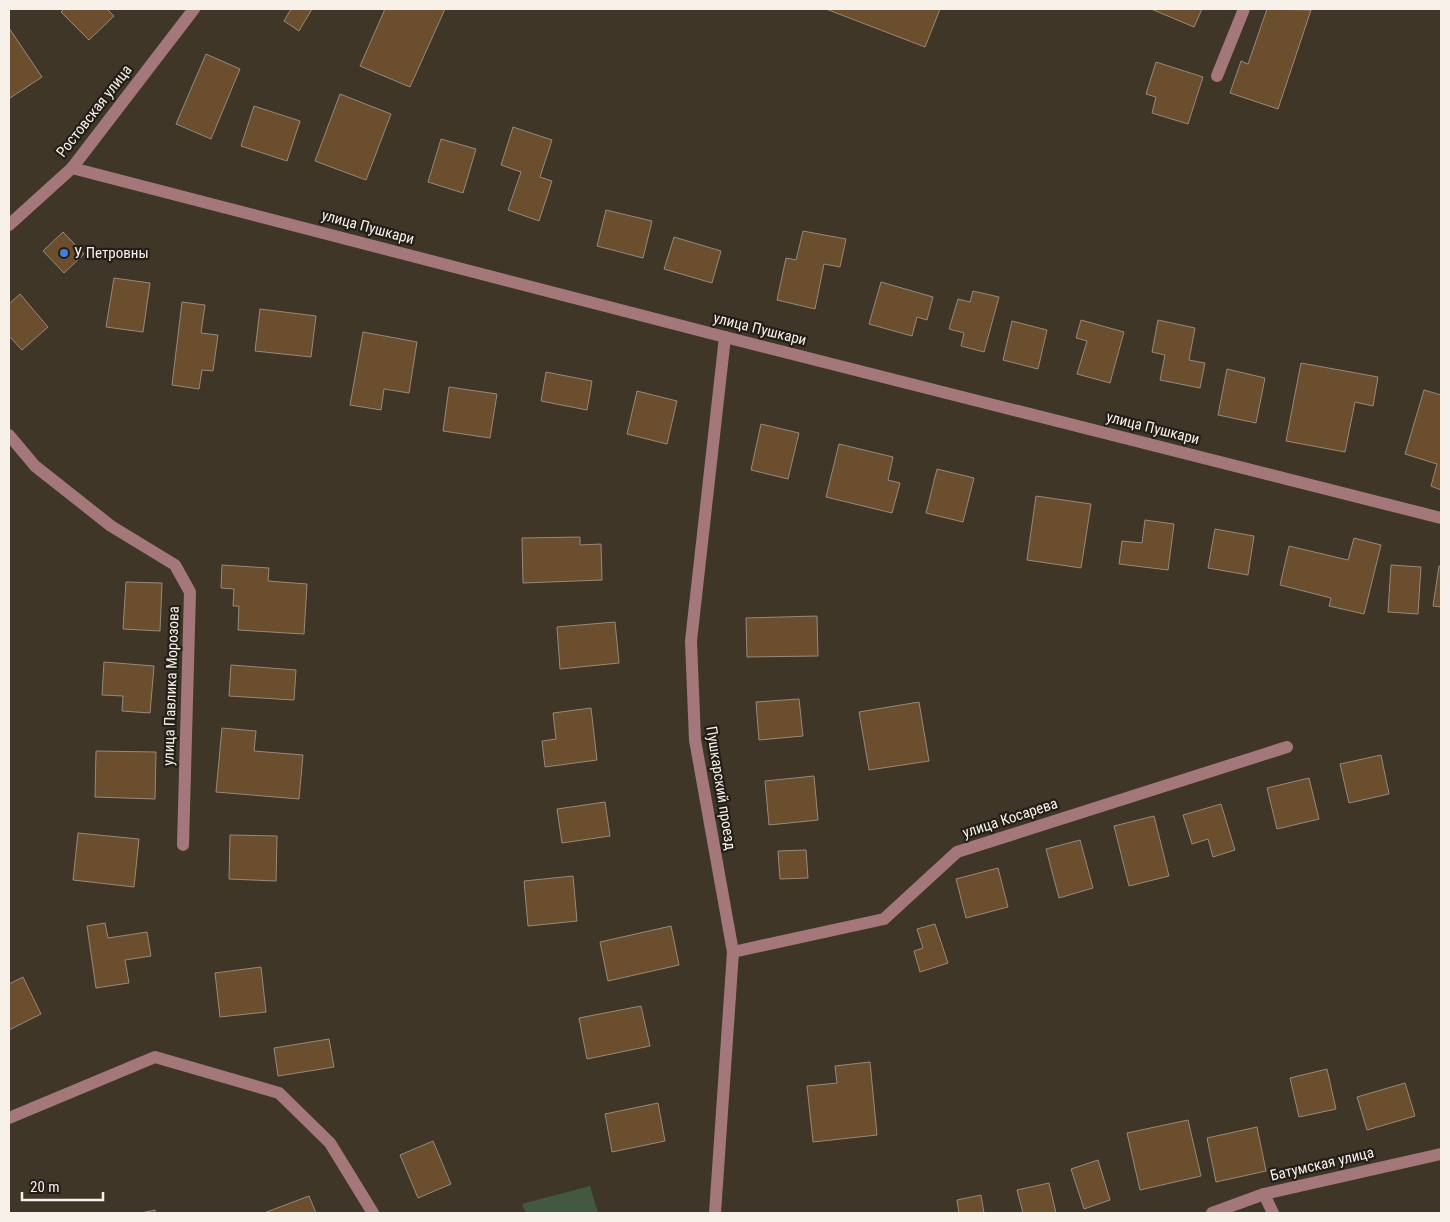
<svg xmlns="http://www.w3.org/2000/svg" width="1450" height="1222" viewBox="0 0 1450 1222" font-family="'Roboto Condensed',sans-serif">
<style>
.green{fill:#425940}
.building{fill:#6a4e2d;stroke:#97897b}
.lines{fill:none;stroke-linecap:round;stroke-linejoin:round}
.minor{stroke:#a4787a;stroke-width:12}
.shop-dot{fill:#3f7fe0;stroke:#231e18;stroke-width:2}
.labels{text-anchor:middle;dominant-baseline:central;stroke-width:4.5;stroke-linejoin:round;paint-order:stroke}
.street-label{font-size:15px;fill:#f8f1e9;stroke:#231e18}
.poi-label{font-size:15px;fill:#f8f1e9;stroke:#231e18;text-anchor:start}
</style>
<rect width="100%" height="100%" fill="#403628"/>
<path class="green" d="M590,1186L598,1213H526L522,1204Z"/>
<g class="building">
<path d="M64,9H107L114,16L89,40L61,12Z"/>
<path d="M291,9H312L299,31L284,21Z"/>
<path d="M385,9H445L410,87L360,66Z"/>
<path d="M826,9H940L925,47Z"/>
<path d="M1151,9H1202L1194,27Z"/>
<path d="M1267,9L1311,10L1278,109L1230,93L1241,61L1248,64Z"/>
<path d="M9,28L42,77L10,98L9,96Z"/>
<path d="M206,54L240,69L211,139L176,124Z"/>
<path d="M1156,62L1203,77L1188,124L1152,113L1156,97L1146,94Z"/>
<path d="M340,94L391,114L366,180L315,161Z"/>
<path d="M254,106L300,121L287,161L241,146Z"/>
<path d="M513,127L552,140L540,177L552,181L539,221L508,210L521,172L501,165Z"/>
<path d="M441,139L476,149L463,193L428,182Z"/>
<path d="M606,210L652,221L643,258L597,246Z"/>
<path d="M803,231L846,239L840,267L824,264L815,309L777,300L786,258L796,260Z"/>
<path d="M63,232L84,254L64,273L43,251Z"/>
<path d="M674,237L721,251L712,283L664,269Z"/>
<path d="M114,278L150,283L143,332L106,327Z"/>
<path d="M881,282L933,297L927,320L917,317L912,336L869,324Z"/>
<path d="M973,291L999,297L984,352L961,346L964,333L949,329L958,299L970,302Z"/>
<path d="M20,294L48,327L22,350L9,336V304Z"/>
<path d="M182,302L205,305L201,333L218,335L213,371L202,370L199,389L172,385Z"/>
<path d="M260,309L316,316L311,357L255,351Z"/>
<path d="M1081,320L1124,332L1110,383L1077,374L1087,341L1076,338Z"/>
<path d="M1158,320L1195,328L1189,360L1205,363L1200,388L1160,380L1165,355L1152,352Z"/>
<path d="M1012,321L1047,330L1038,369L1003,360Z"/>
<path d="M363,332L417,342L409,393L384,389L381,410L350,405Z"/>
<path d="M1301,363L1378,377L1373,406L1355,402L1345,452L1286,441Z"/>
<path d="M1227,369L1265,378L1256,423L1218,415Z"/>
<path d="M546,372L592,381L587,410L541,401Z"/>
<path d="M449,387L497,394L490,438L443,431Z"/>
<path d="M1424,390L1441,395V490L1431,486L1437,464L1405,454Z"/>
<path d="M637,391L677,401L667,444L627,434Z"/>
<path d="M761,424L799,433L788,479L751,470Z"/>
<path d="M839,444L893,457L888,480L900,483L892,513L826,497Z"/>
<path d="M937,469L974,478L963,522L926,513Z"/>
<path d="M1036,496L1091,504L1081,568L1027,560Z"/>
<path d="M1145,520L1174,524L1168,570L1119,564L1122,541L1142,543Z"/>
<path d="M1215,529L1254,536L1248,575L1208,568Z"/>
<path d="M580,537V545L601,544L602,580L523,583L522,538Z"/>
<path d="M1354,538L1381,545L1364,614L1329,606L1331,598L1280,585L1289,546L1348,560Z"/>
<path d="M222,565L269,568L268,581L307,584L304,634L238,630L239,606H233L234,589L221,588Z"/>
<path d="M1391,565L1421,567L1418,614L1388,612Z"/>
<path d="M1439,566H1441V607L1433,606Z"/>
<path d="M126,582L162,583L160,631L123,629Z"/>
<path d="M817,616L818,656L747,657L746,618Z"/>
<path d="M615,622L619,663L560,669L557,627Z"/>
<path d="M104,662L154,666L150,713L122,711L123,696L102,695Z"/>
<path d="M231,665L296,670L294,700L229,696Z"/>
<path d="M799,699L803,736L759,740L756,702Z"/>
<path d="M919,702L929,761L869,770L859,712Z"/>
<path d="M591,708L597,760L545,767L542,741L556,739L553,713Z"/>
<path d="M222,728L256,731L254,751L303,755L299,799L216,792Z"/>
<path d="M96,751L156,752L155,799L95,797Z"/>
<path d="M1381,755L1389,794L1349,803L1340,764Z"/>
<path d="M814,776L818,820L769,825L765,781Z"/>
<path d="M1309,778L1319,819L1277,829L1267,788Z"/>
<path d="M605,802L610,836L562,843L557,809Z"/>
<path d="M1221,804L1235,850L1213,857L1208,839L1192,844L1183,815Z"/>
<path d="M1154,816L1169,876L1129,886L1114,826Z"/>
<path d="M78,833L139,839L134,887L73,880Z"/>
<path d="M230,835L277,836L276,881L229,879Z"/>
<path d="M1080,840L1093,888L1059,898L1046,849Z"/>
<path d="M806,850L808,878L780,879L778,851Z"/>
<path d="M998,868L1008,907L966,918L956,879Z"/>
<path d="M573,876L577,921L528,926L524,881Z"/>
<path d="M105,923L108,938L147,932L151,956L125,960L129,983L96,988L87,926Z"/>
<path d="M935,924L948,963L920,972L914,951L923,948L917,929Z"/>
<path d="M671,926L679,965L608,981L600,942Z"/>
<path d="M261,967L266,1012L220,1017L215,973Z"/>
<path d="M23,977L41,1014L9,1030V984Z"/>
<path d="M641,1006L650,1046L587,1059L579,1018Z"/>
<path d="M329,1039L334,1067L278,1076L274,1048Z"/>
<path d="M870,1062L877,1135L813,1142L807,1086L837,1083L835,1066Z"/>
<path d="M1327,1069L1336,1109L1299,1117L1290,1078Z"/>
<path d="M1405,1083L1415,1116L1367,1130L1357,1097Z"/>
<path d="M658,1103L665,1141L612,1152L605,1114Z"/>
<path d="M1188,1120L1201,1176L1140,1190L1127,1133Z"/>
<path d="M1257,1127L1266,1171L1216,1182L1207,1138Z"/>
<path d="M433,1141L451,1184L418,1198L400,1155Z"/>
<path d="M1098,1160L1110,1200L1084,1209L1071,1169Z"/>
<path d="M1049,1183L1056,1213H1023L1017,1190Z"/>
<path d="M981,1195L984,1213H959L957,1200Z"/>
<path d="M309,1196L316,1213H264Z"/>
<path d="M155,1210V1213H141Z"/>
</g>
<g class="lines">
<g class="minor">
<path d="M1217,76L1244,9"/>
<path d="M72,168L725,337L1441,518"/>
<path d="M9,225L72,168L194,9"/>
<path d="M9,435L35,466L111,526L175,565L190,592L183,845"/>
<path d="M733,952L884,919L957,852L1287,747"/>
<path d="M9,1118L155,1057L279,1093L330,1143L373,1213"/>
<path d="M1264,1194L1273,1213"/>
<path d="M715,1213L733,952L695,740L691,641L725,337"/>
<path d="M1212,1213L1264,1194L1441,1154"/>
</g>
</g>
<circle class="shop-dot" cx="64" cy="253" r="5"/>
<g class="labels">
<g class="street-label">
<text transform="translate(94 111) rotate(-52)">Ростовская улица</text>
<text transform="translate(368 227) rotate(15)">улица Пушкари</text>
<text transform="translate(760 329) rotate(14)">улица Пушкари</text>
<text transform="translate(1153 428) rotate(14)">улица Пушкари</text>
<text transform="translate(171 686) rotate(-88)">улица Павлика Морозова</text>
<text transform="translate(721 788) rotate(81)">Пушкарский проезд</text>
<text transform="translate(1010 818) rotate(-18)">улица Косарева</text>
<text transform="translate(1322 1164) rotate(-13)">Батумская улица</text>
</g>
<g class="poi-label">
<text x="74" y="253">У Петровны</text>
</g>
</g>
<rect width="1450" height="1222" fill="none" stroke="#f8f1e9" stroke-width="20"/>
<path d="M22 1192v8h81v-8" fill="none" stroke="#f8f1e9" stroke-width="2.5"/>
<text x="30" y="1192" font-size="15" fill="#f8f1e9" stroke="#231e18" stroke-width="4" paint-order="stroke">20 m</text>
</svg>
